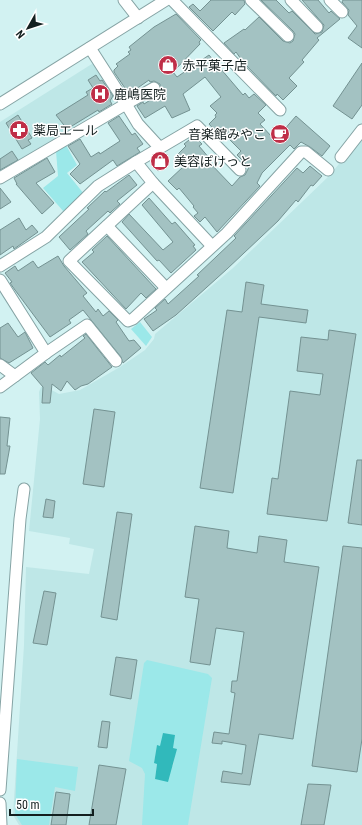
<svg xmlns="http://www.w3.org/2000/svg" width="362" height="825" viewBox="0 0 362 825" font-family="'Roboto Condensed','Noto Sans JP',sans-serif">
<style>
.built{fill:#bee7e7}
.green{fill:#9be8e9;fill-rule:evenodd}
.water{fill:#31b9bb}
.building{fill:#a3c2c2;stroke:#749292}
.lines{fill:none;stroke-linecap:round;stroke-linejoin:round}
.minor-casing{stroke:#85a3a4;stroke-width:13}
.minor{stroke:#fff;stroke-width:11}
.labels{text-anchor:middle;dominant-baseline:central;stroke-width:3;stroke-linejoin:round;paint-order:stroke}
.poi-label{font-size:13px;fill:#131f1f;stroke:#fff;text-anchor:start}
</style>
<rect width="100%" height="100%" fill="#d2f2f2"/>
<g class="built">
<path d="M95,62L118,99L0,173V122Z"/>
<path d="M362,136V825H19L13,815L24,645L26,567L89,574L94,549L69,544L70,538L29,531L40,419L39,392L41,387L44,386L59,394L80,390L120,367L145,350L154,339L155,334L233,268L329,176Z"/>
</g>
<g class="green">
<path d="M66,145L77,165L67,173L84,194L64,212L43,188L58,176L56,151Z"/>
<path d="M140,322L152,337L146,346L131,329Z"/>
<path d="M147,660L208,674L212,678L188,825H142L145,774L142,768L129,761L144,663ZM157,746L176,749L173,766H171L155,779L157,763H154Z"/>
<path d="M17,759L78,767L75,791L55,787L49,825H22L15,814Z"/>
</g>
<path class="water" d="M163,733L175,735L173,748L177,749L168,782L155,779L157,764L154,763L157,745L160,746Z"/>
<g class="building">
<path d="M211,0H244L245,4L235,15L232,12L213,31L189,7L193,4L200,11Z"/>
<path d="M261,0H276L289,13L292,11L315,34L322,32L324,25L302,0H318L329,13L331,11L340,19L317,38L319,40L302,60L304,62L289,78L297,86L283,100L277,94L276,96L243,62L236,52L234,54L224,43L244,29L245,30L259,17L283,41L290,43L293,41L295,34L293,31Z"/>
<path d="M343,0H362V48L348,38L357,26L348,15L349,10L342,2Z"/>
<path d="M176,14L201,40L199,42L200,44L173,72L177,77L209,55L243,95L245,93L249,98L254,94L266,105L258,113L265,120L260,124L273,138L281,129L283,131L296,116L330,146L322,156L310,147L301,142L294,149L290,145L262,173L257,183L260,186L217,232L205,217L200,222L194,216L198,213L193,207L194,206L179,188L177,190L168,181L184,166L176,156L186,146L184,144L194,136L202,144L199,146L210,159L208,161L232,186L240,177L245,175L249,167L237,155L241,151L220,130L217,133L209,124L216,117L215,115L217,113L210,106L221,97L205,77L183,94L190,110L172,118L165,106L145,118L137,106L143,102L144,104L160,94V84L154,81L150,82L149,80L129,94L114,72V70L118,66L116,64L130,54L128,52L131,50L129,47L154,27Z"/>
<path d="M362,63V105L352,119L333,106Z"/>
<path d="M96,75L100,81L102,80L113,96L110,101L112,104L99,112L98,110L67,129L56,115L88,95L86,92L93,88L88,80Z"/>
<path d="M18,115L32,138L28,140L31,144L22,149L6,123Z"/>
<path d="M119,116L132,135L135,133L143,144L137,148L140,152L117,166L113,160L80,184L70,174L80,164L68,146L80,139L91,157L99,152L100,154L120,141L108,123Z"/>
<path d="M12,151L18,160L0,170V159Z"/>
<path d="M161,155L169,162L158,171L151,163Z"/>
<path d="M47,158L55,172L36,183L54,203L42,214L16,184H17L14,178Z"/>
<path d="M310,166L322,176L313,186L311,185L298,202L296,200L278,221L227,269L176,315L153,331L144,319L157,310L155,308L165,299L168,304L199,276L197,275L236,238L234,236L297,168L303,173Z"/>
<path d="M129,175L137,185L117,201L120,204L112,211L110,213L108,211L86,231L88,234L70,250L59,237L89,209L87,208L105,191L106,192Z"/>
<path d="M0,188L11,202L0,209Z"/>
<path d="M149,198L172,224L175,222L195,245L193,246L196,250L171,273L159,260L157,261L122,222L129,214L163,250L173,242L142,205Z"/>
<path d="M19,218L26,230L32,225L38,232L14,249L13,246L0,255V230Z"/>
<path d="M107,236L156,289L146,298L141,293L126,309L82,262L94,252L92,250Z"/>
<path d="M58,256L64,266L87,293L83,296L96,312L98,309L103,316L109,311L118,320L116,322L129,341L134,340L141,348L123,363L121,357L83,310L69,320L71,323L50,337L15,290L10,283L12,282L5,273L15,266L18,271L33,261L38,268Z"/>
<path d="M246,282L264,285L261,304L308,310L306,323L259,317L233,493L200,488L227,310L242,312Z"/>
<path d="M8,323L18,337L25,332L33,348L9,363L0,358V328Z"/>
<path d="M329,330L356,334L327,521L267,514L272,478L278,479L290,391L320,395L323,374L297,371L301,337L328,340Z"/>
<path d="M86,334L112,367L88,384L81,386L75,390L67,381L61,391L52,384L50,403H42L43,387L31,373L45,362L48,365L60,355L61,357L85,338L83,336Z"/>
<path d="M94,409L115,412L104,487L83,484Z"/>
<path d="M0,417L10,418L7,446H10L5,474H0Z"/>
<path d="M357,460H362V525L348,523Z"/>
<path d="M46,499L55,501L53,518L43,517Z"/>
<path d="M117,512L132,514L117,620L101,617Z"/>
<path d="M195,526L229,531L227,548L257,553L259,536L287,540L284,562L319,567L293,739L259,734L250,785L221,782L223,771L242,774L246,745L222,741V744L212,743L214,732L229,734L235,693L231,692L232,681H237L244,632L216,628L210,665L190,662L199,599L185,597Z"/>
<path d="M343,546L362,548V739L357,772L312,766Z"/>
<path d="M44,591L56,593L47,645L33,643Z"/>
<path d="M116,657L137,660L131,699L110,695Z"/>
<path d="M102,721L110,722L107,748L98,747Z"/>
<path d="M99,765L126,769L116,825H89Z"/>
<path d="M308,784L331,785L324,825H301Z"/>
<path d="M56,792L70,794L66,825H51Z"/>
</g>
<g class="lines">
<defs>
<g id="minor">
<path d="M124,0L138,18"/>
<path d="M172,0L280,110"/>
<path d="M251,0L288,36"/>
<path d="M291,0L317,27"/>
<path d="M330,0L342,12"/>
<path d="M154,88L126,104L138,124L160,148"/>
<path d="M0,104L166,0"/>
<path d="M341,157L362,130"/>
<path d="M136,162L197,126L240,170"/>
<path d="M0,178L126,104L90,48"/>
<path d="M153,183L212,246"/>
<path d="M107,226L166,288"/>
<path d="M0,266L46,237L98,186L136,162L153,183L69,261L128,321L133,319L227,233L301,152H306L328,170"/>
<path d="M0,280L46,353L87,325L116,361"/>
<path d="M0,365L15,376"/>
<path d="M0,387L46,353"/>
<path d="M0,790L20,519L24,489"/>
<path d="M0,803L1,825"/>
</g>
</defs>
<use href="#minor" class="minor-casing"/>
<use href="#minor" class="minor"/>
</g>
<defs>
<symbol id="shop-disc" viewBox="-11 -11 22 22"><circle r="9.5" fill="#bf2e47" stroke="#fff"/><path d="M-5-2.5h2.3a2.7 3.5 0 0 1 5.4 0H5L5.5 6h-11ZM-1.5-2.5h3a1.5 2.3 0 0 0-3 0Z" fill="#fff"/></symbol>
<symbol id="hospital-disc" viewBox="-11 -11 22 22"><circle r="9.5" fill="#bf2e47" stroke="#fff"/><path d="M-5-5h3v3.5h4V-5h3V5h-3V1.5h-4V5h-3Z" fill="#fff"/></symbol>
<symbol id="pharmacy-disc" viewBox="-11 -11 22 22"><circle r="9.5" fill="#bf2e47" stroke="#fff"/><path d="M-2-6h4v4h4v4h-4v4h-4v-4h-4v-4h4Z" fill="#fff"/></symbol>
<symbol id="cafe-disc" viewBox="-11 -11 22 22"><circle r="9.5" fill="#bf2e47" stroke="#fff"/><path d="M-5.5-4.5H6V0H3Q3 3.5 0 3.5H-2.5Q-5.5 3.5-5.5 0ZM3-3.2v2h1.7v-2ZM-6 4.5H4V6H-6Z" fill="#fff"/></symbol>
</defs>
<g fill-rule="evenodd">
<use href="#shop-disc" x="157" y="54" width="22" height="22"/>
<use href="#hospital-disc" x="89" y="83" width="22" height="22"/>
<use href="#pharmacy-disc" x="8" y="119" width="22" height="22"/>
<use href="#cafe-disc" x="269" y="123" width="22" height="22"/>
<use href="#shop-disc" x="149" y="150" width="22" height="22"/>
</g>
<g class="labels">
<g class="poi-label">
<text x="182" y="65">赤平菓子店</text>
<text x="114" y="94">鹿嶋医院</text>
<text x="33" y="130">薬局エール</text>
<text x="266" y="134" text-anchor="end">音楽館みやこ</text>
<text x="174" y="161">美容ぽけっと</text>
</g>
</g>
<g transform="translate(28 28) rotate(231)" stroke="#ffffff" stroke-width="3" paint-order="stroke">
<path d="M0-3L7 15L0 10L-7 15Z" fill="#131f1f"/>
<text y="-6" font-size="11" font-weight="bold" text-anchor="middle" fill="#131f1f">N</text>
</g>
<path d="M10 809v6h83v-6" fill="none" stroke="#131f1f" stroke-width="2"/>
<text x="16" y="809" font-size="12" fill="#131f1f" stroke="#ffffff" stroke-width="3" paint-order="stroke">50 m</text>
</svg>
